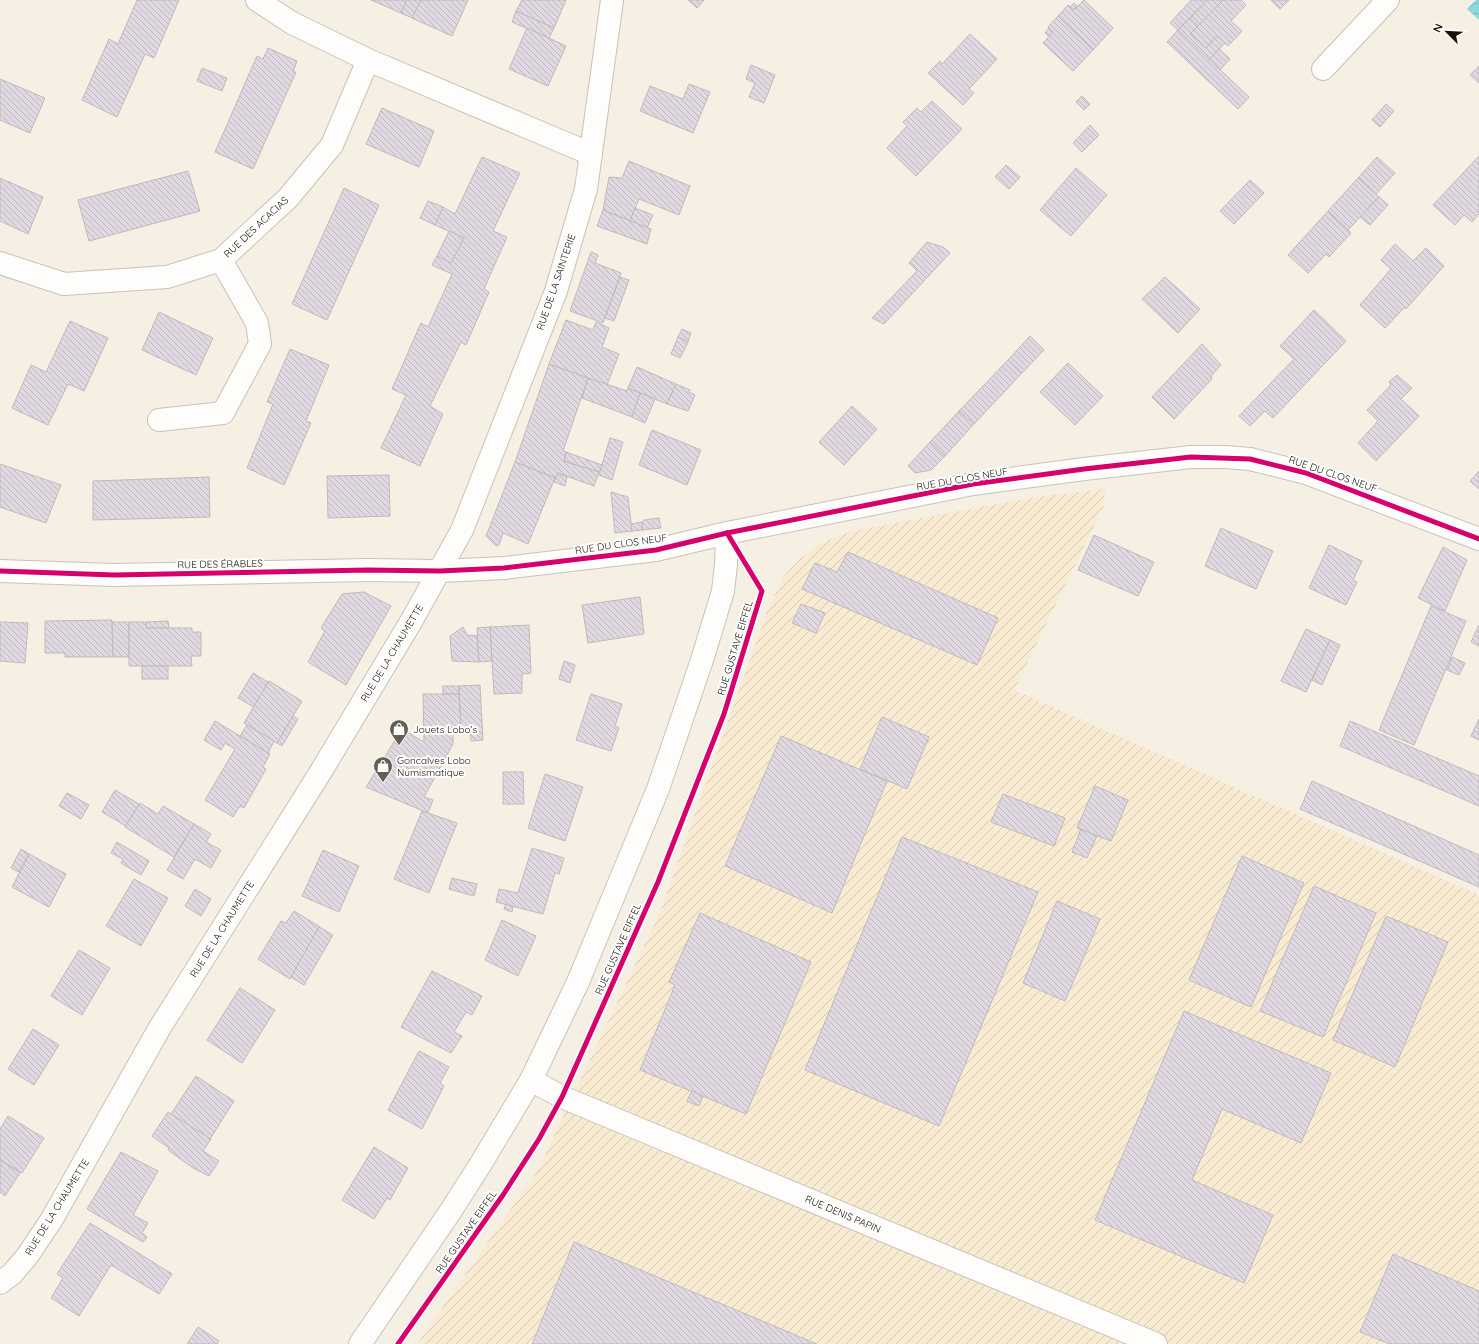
<svg xmlns="http://www.w3.org/2000/svg" width="1479" height="1344" viewBox="0 0 1479 1344" font-family="Quicksand,sans-serif">
<style>
.industrial{fill:url(#industrial-furrows)}
.water{fill:url(#water-waves)}
.building{fill:url(#building-back-hatch);stroke:#bfbaba}
.lines{fill:none;stroke-linecap:round;stroke-linejoin:round}
.street-casing{stroke:#c9c3b8;stroke-width:24}
.secondary-casing{stroke:#c9c3b8;stroke-width:24}
.street{stroke:#fefdfb;stroke-width:22}
.secondary{stroke:#fefdfb;stroke-width:22}
.cycleway-casing{stroke:#fff;stroke-width:8}
.cycleway{stroke:#d6006c;stroke-width:5}
.labels{text-anchor:middle;dominant-baseline:central;stroke-width:4;stroke-linejoin:round;paint-order:stroke}
.street-label{font-size:10px;fill:#161107;stroke:#fff}
.poi-label{font-size:10px;fill:#161107;stroke:#fff;text-anchor:start}
</style>
<defs>
<pattern id="industrial-furrows" width="10" height="10" patternUnits="userSpaceOnUse"><rect width="10" height="10" fill="#f8ebd1"/><path d="M-1 1l2-2M0 10L10 0M9 11l2-2" fill="none" stroke="#d4c8b2"/></pattern>
<pattern id="water-waves" width="16" height="10" patternUnits="userSpaceOnUse"><rect width="16" height="10" fill="#8bdadd"/><path d="M0 5q4-4 8 0t8 0" fill="none" stroke="#77babc"/></pattern>
<pattern id="building-back-hatch" width="6" height="6" patternUnits="userSpaceOnUse"><rect width="6" height="6" fill="#e1d9e1"/><path d="M-1 5l2 2M0 0l6 6M5-1l2 2" fill="none" stroke="#c0b9c0"/></pattern>
</defs>
<rect width="100%" height="100%" fill="#f6efe3"/>
<path class="industrial" d="M1105,489L1104,506L1014,690L1479,895V1344H417L538,1170L660,912L768,609L784,576L801,558L824,542L852,531L1035,497Z"/>
<path class="water" d="M1476,0H1479V20L1467,9Z"/>
<g class="building">
<path d="M137,0H179L154,58L145,54L117,117L82,100L109,39L118,44Z"/>
<path d="M371,0H407L401,13Z"/>
<path d="M407,0H421L412,18L401,13Z"/>
<path d="M421,0H468L452,36L412,18Z"/>
<path d="M522,0H566L554,28L516,11Z"/>
<path d="M688,0H704L697,8Z"/>
<path d="M1084,0L1113,28L1093,50L1058,16L1068,5L1074,10Z"/>
<path d="M1191,0H1207L1178,30L1170,23Z"/>
<path d="M1207,0H1223L1198,26L1190,18Z"/>
<path d="M1223,0H1241L1246,5L1231,21L1242,31L1228,46L1217,36L1206,48L1190,34Z"/>
<path d="M1271,0H1289L1280,9Z"/>
<path d="M1074,3L1077,6L1074,10L1070,7Z"/>
<path d="M516,11L554,28L549,38L512,22Z"/>
<path d="M1058,16L1093,50L1073,71L1043,43L1053,32L1048,27Z"/>
<path d="M1190,18L1198,26L1190,34L1206,48L1217,36L1225,43L1209,60L1178,30Z"/>
<path d="M527,28L566,46L548,86L509,69Z"/>
<path d="M1049,28L1053,32L1049,36L1045,33Z"/>
<path d="M1178,30L1249,97L1238,109L1167,42Z"/>
<path d="M970,34L997,59L969,89L974,93L963,105L928,73L940,61L942,64Z"/>
<path d="M268,48L297,61L293,72H296L253,169L215,152L257,56L263,59Z"/>
<path d="M1219,49L1230,59L1220,70L1209,60Z"/>
<path d="M751,65L775,75L764,103L749,97L755,83L746,79Z"/>
<path d="M1479,66V83L1470,75Z"/>
<path d="M202,68L227,78L222,91L197,81Z"/>
<path d="M0,79L45,98L30,133L0,120Z"/>
<path d="M689,84L710,92L693,133L640,111L650,86L683,99Z"/>
<path d="M1082,96L1090,104L1084,110L1076,102Z"/>
<path d="M932,101L962,129L916,176L887,148L907,126L903,122L917,108L921,112Z"/>
<path d="M1386,104L1394,111L1380,127L1372,120Z"/>
<path d="M382,108L434,131L419,167L366,144Z"/>
<path d="M1090,125L1099,135L1082,152L1073,143Z"/>
<path d="M1479,156V214L1472,222L1464,215L1455,225L1433,205Z"/>
<path d="M482,157L520,173L493,231L507,237L484,289L489,292L466,345L461,342L430,406L443,414L420,466L381,448L406,395L392,389L421,323L428,327L452,274L432,265L437,256L451,263L464,238L435,225L443,207L455,214Z"/>
<path d="M1377,157L1395,173L1376,194L1358,178Z"/>
<path d="M629,161L690,186L679,215L639,199L630,221L603,210L609,177L622,178Z"/>
<path d="M1006,165L1020,177L1009,189L995,177Z"/>
<path d="M1076,168L1107,195L1071,236L1040,210Z"/>
<path d="M188,171L200,211L89,241L78,200Z"/>
<path d="M0,178L43,197L28,234L0,221Z"/>
<path d="M1358,178L1379,197L1348,230L1328,211Z"/>
<path d="M1250,180L1264,193L1234,224L1220,211Z"/>
<path d="M344,188L379,205L327,320L292,304Z"/>
<path d="M1379,197L1388,205L1370,225L1360,217Z"/>
<path d="M428,201L443,207L435,225L420,218Z"/>
<path d="M635,208L653,215L647,228L630,221Z"/>
<path d="M603,210L651,229L647,244L597,226Z"/>
<path d="M1328,211L1351,233L1329,257L1326,254L1308,273L1288,255Z"/>
<path d="M449,231L464,238L451,263L437,256Z"/>
<path d="M927,242L943,247L950,253L884,324L872,318L917,271L909,263Z"/>
<path d="M1395,244L1413,261L1426,248L1444,266L1406,309L1405,307L1385,328L1360,305L1391,269L1381,260Z"/>
<path d="M591,252L598,255L595,263L621,273L603,323L570,311Z"/>
<path d="M620,277L629,280L614,321L605,318Z"/>
<path d="M1165,277L1200,309L1178,333L1142,299Z"/>
<path d="M1314,310L1346,341L1273,418L1265,411L1250,426L1239,416L1294,359L1280,346Z"/>
<path d="M159,312L213,338L196,375L142,350Z"/>
<path d="M566,320L593,330L596,322L609,328L602,347L619,354L607,385L549,364Z"/>
<path d="M70,321L108,338L84,391L68,384L48,425L12,408L31,365L46,372Z"/>
<path d="M682,329L691,333L688,342L678,337Z"/>
<path d="M1030,336L1044,350L1022,373L1008,360Z"/>
<path d="M678,337L688,342L680,358L671,354Z"/>
<path d="M1202,344L1221,365L1211,376L1212,379L1174,419L1152,397Z"/>
<path d="M290,349L329,365L306,421L311,423L284,485L247,468L273,404L267,402Z"/>
<path d="M1008,360L1022,373L974,424L959,411Z"/>
<path d="M1068,363L1103,396L1075,425L1040,392Z"/>
<path d="M549,364L588,378L563,451L566,452L564,461L599,472L594,486L558,473L555,478L515,462Z"/>
<path d="M637,367L676,384L667,404L628,388Z"/>
<path d="M1397,375L1412,388L1401,399L1419,416L1376,461L1358,443L1378,421L1367,410L1391,385L1389,382Z"/>
<path d="M588,378L627,391L628,388L640,393L632,417L582,398Z"/>
<path d="M676,384L690,390L689,392L695,395L688,411L667,404Z"/>
<path d="M640,393L655,399L645,423L632,417Z"/>
<path d="M852,406L877,429L844,465L819,442Z"/>
<path d="M959,411L974,424L945,456L930,442Z"/>
<path d="M652,430L701,450L687,485L639,465Z"/>
<path d="M610,438L623,442L612,480L599,475Z"/>
<path d="M930,442L945,456L931,470L915,473L908,466Z"/>
<path d="M566,452L602,465L599,472L564,461Z"/>
<path d="M515,462L555,478L528,544L503,533L499,545L496,546L486,536Z"/>
<path d="M0,464L61,485L46,523L0,507Z"/>
<path d="M1479,471V489L1470,481Z"/>
<path d="M558,473L567,477L565,486L554,482Z"/>
<path d="M389,475L390,516L328,518L327,476Z"/>
<path d="M209,477L210,517L93,520V481Z"/>
<path d="M611,492L628,497L632,531L615,533Z"/>
<path d="M659,518L661,528L642,530V522L644,520Z"/>
<path d="M642,522V530L632,531L631,524Z"/>
<path d="M1221,528L1273,551L1256,589L1205,566Z"/>
<path d="M1094,535L1154,562L1138,596L1078,570Z"/>
<path d="M1329,545L1362,561L1353,580L1357,582L1346,605L1309,588Z"/>
<path d="M1443,547L1467,560L1445,611L1418,598Z"/>
<path d="M848,552L998,618L977,665L802,589L815,563L837,572Z"/>
<path d="M364,592L391,606L346,685L308,662L325,631L321,628L342,594Z"/>
<path d="M640,597L644,634L588,643L582,605Z"/>
<path d="M801,604L825,613L816,633L792,623Z"/>
<path d="M1431,606L1466,621L1414,745L1379,730Z"/>
<path d="M112,620L113,657H65V653H45V621Z"/>
<path d="M168,621L169,628H146V622Z"/>
<path d="M0,622L28,623L25,663L0,661Z"/>
<path d="M112,622H129V657H113Z"/>
<path d="M129,622H146V628H192V632H201V656H191L192,666H129Z"/>
<path d="M529,625L531,673L522,674V693L494,694L490,627Z"/>
<path d="M1479,625V646L1471,642Z"/>
<path d="M463,627L467,635L477,636L479,662L452,661L450,636Z"/>
<path d="M490,627L492,661L479,662L477,628Z"/>
<path d="M1306,629L1330,640L1306,692L1281,681Z"/>
<path d="M1330,640L1340,645L1322,685L1312,680Z"/>
<path d="M1452,657L1465,663L1459,675L1447,670Z"/>
<path d="M564,661L575,665L570,683L559,679Z"/>
<rect x="142" y="666" width="26" height="13"/>
<path d="M253,673L268,682L254,707L238,698Z"/>
<path d="M269,681L302,701L277,743L244,723Z"/>
<path d="M480,685L483,740L471,741L470,729H461L459,686Z"/>
<rect x="443" y="686" width="16" height="8"/>
<path d="M423,694H459L461,729L453,730V744L424,797L433,800L428,813L366,787L402,729L424,742Z"/>
<path d="M591,694L622,704L615,726L619,728L611,751L576,740Z"/>
<path d="M293,716L298,719L282,746L277,743Z"/>
<path d="M882,717L929,737L907,789L860,769Z"/>
<path d="M1479,719V740L1471,736Z"/>
<path d="M215,721L270,754L263,767L266,769L244,808L240,806L233,817L205,800L235,749L225,743L221,750L204,740Z"/>
<path d="M1350,721L1479,776V806L1340,746Z"/>
<path d="M247,725L274,741L268,753L240,736Z"/>
<path d="M781,736L887,781L832,913L725,866Z"/>
<path d="M503,772H523L524,804H503Z"/>
<path d="M545,774L583,787L565,841L528,828Z"/>
<path d="M1312,781L1479,855V887L1300,809Z"/>
<path d="M1095,786L1128,800L1111,841L1077,828Z"/>
<path d="M115,790L139,804L126,826L102,812Z"/>
<path d="M67,793L89,805L81,819L59,806Z"/>
<path d="M1003,794L1065,818L1054,846L991,822Z"/>
<path d="M140,803L158,814L163,806L194,824L174,857L125,827Z"/>
<path d="M422,811L457,823L429,893L394,879Z"/>
<path d="M194,824L211,834L206,842L221,850L211,868L195,859L183,879L167,870Z"/>
<path d="M1081,829L1097,836L1087,858L1072,852Z"/>
<path d="M902,837L1038,892L939,1126L805,1070Z"/>
<path d="M117,842L149,861L141,875L121,863L123,859L111,853Z"/>
<path d="M532,848L564,858L559,874L555,873L543,914L496,902L499,889L518,893Z"/>
<path d="M21,849L29,854L19,872L11,868Z"/>
<path d="M323,850L359,866L339,912L302,896Z"/>
<path d="M29,854L66,874L49,907L12,887Z"/>
<path d="M1242,856L1304,883L1251,1007L1189,980Z"/>
<path d="M452,878L477,884L474,896L449,889Z"/>
<path d="M134,879L168,898L141,946L106,926Z"/>
<path d="M1314,886L1376,913L1323,1037L1260,1011Z"/>
<path d="M195,889L211,899L201,916L185,906Z"/>
<path d="M1057,901L1100,919L1065,1001L1023,983Z"/>
<path d="M506,904L513,906L512,912L504,909Z"/>
<path d="M294,911L320,927L290,979L258,959L281,921L286,923Z"/>
<path d="M700,913L811,962L746,1114L640,1070L675,985L669,982Z"/>
<path d="M1386,916L1448,942L1395,1067L1333,1040Z"/>
<path d="M502,920L536,936L518,976L485,960Z"/>
<path d="M319,927L333,935L304,985L291,977Z"/>
<path d="M79,950L110,968L82,1015L51,996Z"/>
<path d="M432,971L482,996L472,1015L466,1012L454,1032L462,1036L451,1053L401,1027Z"/>
<path d="M240,988L275,1010L242,1063L207,1040Z"/>
<path d="M1184,1011L1331,1073L1301,1143L1222,1109L1192,1180L1273,1215L1244,1283L1095,1220Z"/>
<path d="M33,1029L59,1045L34,1085L8,1069Z"/>
<path d="M419,1051L449,1067L440,1083L444,1086L422,1129L388,1110Z"/>
<path d="M196,1076L234,1101L210,1139L171,1114Z"/>
<path d="M692,1091L703,1096L699,1106L687,1101Z"/>
<path d="M168,1112L211,1139L203,1151L219,1161L209,1176L193,1168L168,1150L169,1148L152,1136Z"/>
<path d="M8,1116L44,1138L22,1173L0,1160V1129Z"/>
<path d="M374,1147L408,1168L390,1200L387,1198L374,1219L342,1200Z"/>
<path d="M121,1152L158,1171L133,1215L148,1223L142,1233L147,1237L143,1242L87,1209Z"/>
<path d="M0,1160L20,1173L5,1196L0,1192Z"/>
<path d="M90,1223L172,1274L159,1294L111,1265L79,1316L51,1298L63,1278L57,1274Z"/>
<path d="M574,1242L817,1344H532Z"/>
<path d="M1393,1254L1479,1291V1344H1390L1360,1332Z"/>
<path d="M198,1327L219,1341L217,1344H187Z"/>
</g>
<g class="lines">
<defs>
<g id="street">
<path d="M257,0L292,23L368,60L591,154"/>
<path d="M1323,69L1388,0"/>
<path d="M0,263L64,284L167,277L221,260L288,198L332,145L368,60"/>
<path d="M159,420L223,413L260,344L257,323L221,260"/>
<path d="M0,571L114,575L368,570L440,571L504,568L656,550L727,533"/>
<path d="M531,1080L562,1097L1156,1344"/>
<path d="M0,1283L12,1274L28,1255L52,1219L159,1029L320,773L412,620L462,530L556,291L586,189L612,0"/>
</g>
<path id="secondary" d="M360,1344L450,1212L480,1165L531,1080L578,982L658,789L702,660L723,591L726,564L727,533L973,484L1084,469L1191,457H1225L1250,459L1306,473L1479,539"/>
</defs>
<use href="#street" class="street-casing"/>
<use href="#secondary" class="secondary-casing"/>
<use href="#street" class="street"/>
<use href="#secondary" class="secondary"/>
<defs>
<g id="cycleway">
<path d="M0,571L114,575L368,570L440,571L504,568L656,550L727,533L973,484L1084,469L1191,457L1250,459L1306,473L1479,539"/>
<path d="M398,1344L503,1195L539,1139L562,1097L658,882L724,714L762,591L727,533"/>
</g>
</defs>
<use href="#cycleway" class="cycleway-casing"/>
<use href="#cycleway" class="cycleway"/>
</g>
<defs>
<symbol id="shop-pin" viewBox="-11 -11 22 30"><path d="M0 17L-7.5 6A9.5 9.5 0 1 1 7.5 6Z" fill="#645f54" stroke="#fff"/><path d="M-5-2.5h2.3a2.7 3.5 0 0 1 5.4 0H5L5.5 6h-11ZM-1.5-2.5h3a1.5 2.3 0 0 0-3 0Z" fill="#fff"/></symbol>
</defs>
<g fill-rule="evenodd">
<use href="#shop-pin" x="388" y="718" width="22" height="30"/>
<use href="#shop-pin" x="372" y="755" width="22" height="30"/>
</g>
<g class="labels">
<g class="street-label">
<text transform="translate(256 227) rotate(-43)">RUE DES ACACIAS</text>
<text transform="translate(556 282) rotate(-71)">RUE DE LA SAINTERIE</text>
<text transform="translate(1333 474) rotate(19)">RUE DU CLOS NEUF</text>
<text transform="translate(962 479) rotate(-10)">RUE DU CLOS NEUF</text>
<text transform="translate(621 544) rotate(-8)">RUE DU CLOS NEUF</text>
<text transform="translate(220 564) rotate(-1)">RUE DES ÉRABLES</text>
<text transform="translate(735 648) rotate(-73)">RUE GUSTAVE EIFFEL</text>
<text transform="translate(392 653) rotate(-59)">RUE DE LA CHAUMETTE</text>
<text transform="translate(222 929) rotate(-58)">RUE DE LA CHAUMETTE</text>
<text transform="translate(618 949) rotate(-66)">RUE GUSTAVE EIFFEL</text>
<text transform="translate(57 1207) rotate(-58)">RUE DE LA CHAUMETTE</text>
<text transform="translate(843 1214) rotate(23)">RUE DENIS PAPIN</text>
<text transform="translate(466 1232) rotate(-55)">RUE GUSTAVE EIFFEL</text>
</g>
<g class="poi-label">
<text x="413" y="729">Jouets Lobo’s</text>
<text x="397" y="760">Goncalves Lobo<tspan x="397" dy="12">Numismatique</tspan></text>
</g>
</g>
<g transform="translate(1447 32) rotate(294)" stroke="#ffffff" stroke-width="3" paint-order="stroke">
<path d="M0-3L7 15L0 10L-7 15Z" fill="#161107"/>
<text y="-6" font-size="11" font-weight="bold" text-anchor="middle" fill="#161107">N</text>
</g>
</svg>
